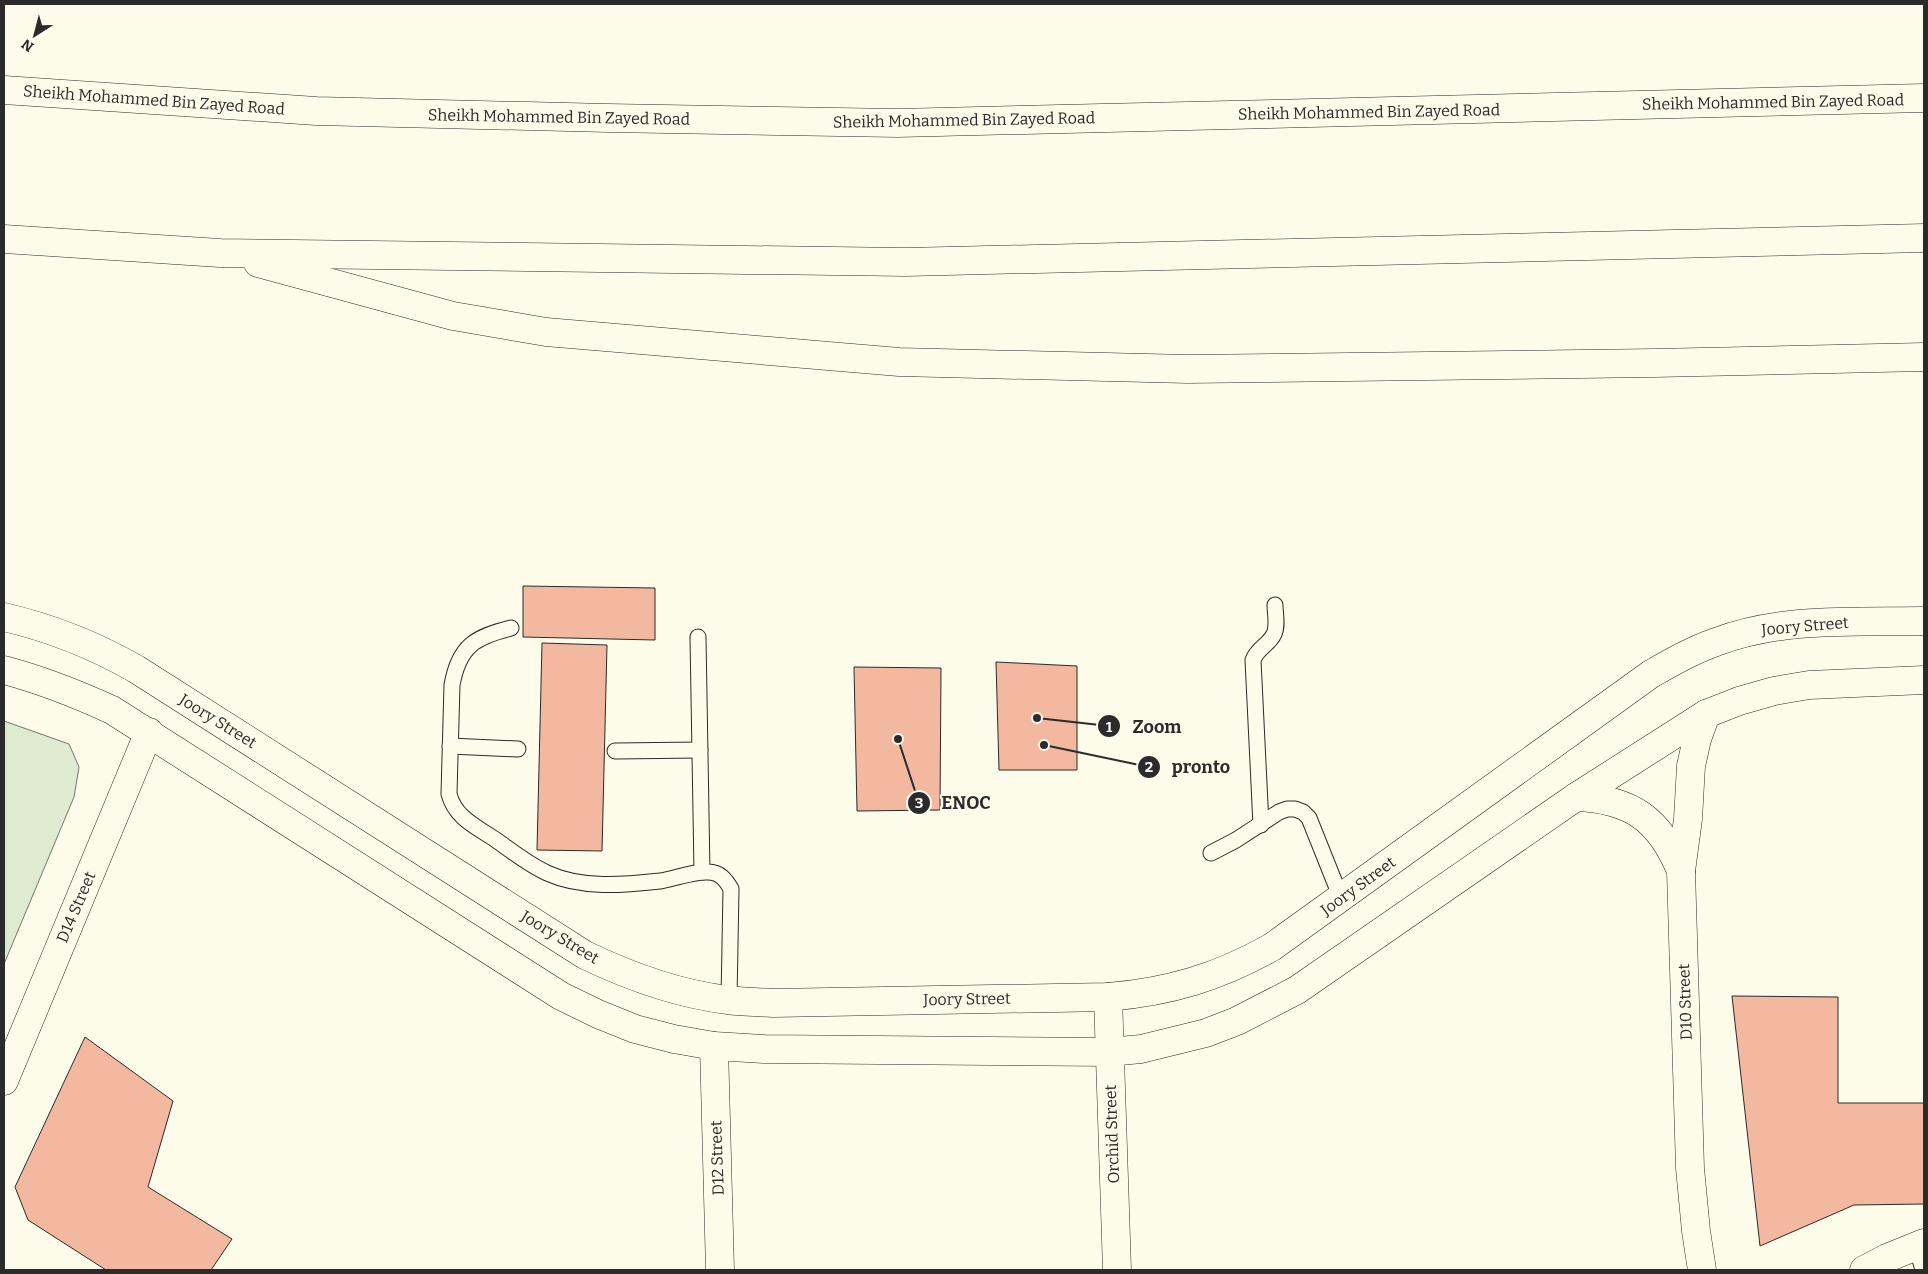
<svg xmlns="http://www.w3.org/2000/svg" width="1928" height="1274" viewBox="0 0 1928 1274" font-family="Bitter,serif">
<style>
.green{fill:#deebd1;stroke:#74746e}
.building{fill:#f2b8a0;stroke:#2b2b2b}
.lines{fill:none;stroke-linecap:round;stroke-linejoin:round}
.service-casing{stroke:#2b2b2b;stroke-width:17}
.minor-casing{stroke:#2b2b2b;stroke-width:29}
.tertiary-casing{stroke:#2b2b2b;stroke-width:29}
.motorway-casing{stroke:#2b2b2b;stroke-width:29}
.service{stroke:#fdfbea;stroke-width:15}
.minor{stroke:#fdfbea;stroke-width:28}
.tertiary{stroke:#fdfbea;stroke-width:28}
.motorway{stroke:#fdfbea;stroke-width:28}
.labels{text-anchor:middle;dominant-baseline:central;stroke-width:4;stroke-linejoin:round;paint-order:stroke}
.street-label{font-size:16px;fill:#2b2b2b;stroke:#fdfbea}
.leader{fill:none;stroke:#2b2b2b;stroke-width:2}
.callout-dot{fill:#2b2b2b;stroke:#fdfbea;stroke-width:2}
.mark-label{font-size:15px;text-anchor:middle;font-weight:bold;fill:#fff}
.callout-label{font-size:18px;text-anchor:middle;font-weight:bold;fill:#2b2b2b;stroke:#fdfbea;stroke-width:4;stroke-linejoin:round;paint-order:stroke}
</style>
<rect width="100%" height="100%" fill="#fdfbea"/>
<path class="green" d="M4,721L69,744L79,767L74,797L4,964Z"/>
<g class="building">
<path d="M523,586L655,588V640L523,637Z"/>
<path d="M542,643L607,645L602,851L537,850Z"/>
<path d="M996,662L1077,666V770H999Z"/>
<path d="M854,667L941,668L940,810L857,811Z"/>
<path d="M1732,996L1838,997V1103H1924V1204L1854,1205L1760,1246Z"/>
<path d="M85,1037L173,1101L148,1187L232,1239L211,1270H106L28,1220L15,1187Z"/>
</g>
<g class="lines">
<defs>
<g id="service">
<path d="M511,628C475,637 459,646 452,685L449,794C455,818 477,827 496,840C513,852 529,865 547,873C582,889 623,885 660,881C675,879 692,871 708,872C720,872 726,880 731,889L729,1000"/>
<path d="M698,637L702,872"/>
<path d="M450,746L518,749"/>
<path d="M615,751L700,750"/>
<path d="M1261,825L1253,660C1258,647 1269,645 1274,634C1278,626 1275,613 1275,605"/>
<path d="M1211,853L1236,840L1279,812L1287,809H1295L1303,812L1309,818L1341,898"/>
<path d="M1916,1245L1923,1270"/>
</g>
<g id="minor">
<path d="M1576,797C1632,799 1660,820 1681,871L1690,1168L1696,1231L1702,1270"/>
<path d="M1681,871L1688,819L1691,766L1697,739L1706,714"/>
<path d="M1108,997L1117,1270"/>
<path d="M714,1046L720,1270"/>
<path d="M4,1081L149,732"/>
<path d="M1864,1270L1887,1258L1924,1243"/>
</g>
<g id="tertiary">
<path d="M4,617C51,628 94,645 136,669L585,955C631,977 677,994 728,1000C743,1002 759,1002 774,1003L1108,997C1169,992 1219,977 1272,947L1651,674C1672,662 1693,650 1716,642C1782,617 1855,622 1924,621"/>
<path d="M4,670C42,680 77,694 112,710L561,996L598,1014L635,1029L674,1039L714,1046L764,1049L1109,1052L1141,1049L1206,1033L1237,1021L1297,990L1576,797L1706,714L1739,701L1774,691L1809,685L1924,680"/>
</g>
<g id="motorway">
<path d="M4,90L316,111L608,118L898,123L1924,98"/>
<path d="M4,239L220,253L906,262L1924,238"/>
<path d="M258,263L453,316L546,332L899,362L1188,369L1655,363L1924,357"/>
</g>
</defs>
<use href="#service" class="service-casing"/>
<use href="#minor" class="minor-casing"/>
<use href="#tertiary" class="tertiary-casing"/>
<use href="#motorway" class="motorway-casing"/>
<use href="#service" class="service"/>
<use href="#minor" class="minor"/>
<use href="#tertiary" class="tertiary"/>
<use href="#motorway" class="motorway"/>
</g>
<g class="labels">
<g class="street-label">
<text transform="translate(154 100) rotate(4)">Sheikh Mohammed Bin Zayed Road</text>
<text transform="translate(1773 102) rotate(-1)">Sheikh Mohammed Bin Zayed Road</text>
<text transform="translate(1369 112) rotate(-1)">Sheikh Mohammed Bin Zayed Road</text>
<text transform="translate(559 117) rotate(1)">Sheikh Mohammed Bin Zayed Road</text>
<text transform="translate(964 120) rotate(-1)">Sheikh Mohammed Bin Zayed Road</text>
<text transform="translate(1805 626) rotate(-5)">Joory Street</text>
<text transform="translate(218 721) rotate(32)">Joory Street</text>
<text transform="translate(1358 886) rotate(-36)">Joory Street</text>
<text transform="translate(76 907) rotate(-67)">D14 Street</text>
<text transform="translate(560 937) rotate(31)">Joory Street</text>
<text transform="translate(967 999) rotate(-1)">Joory Street</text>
<text transform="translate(1685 1002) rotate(-92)">D10 Street</text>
<text transform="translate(1112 1134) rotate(-92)">Orchid Street</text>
<text transform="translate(717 1158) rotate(-92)">D12 Street</text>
</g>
</g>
<path class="leader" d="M1037 718L1109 726M1044 745L1149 767M898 739L919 803"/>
<g class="callout-dot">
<circle cx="1037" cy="718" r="5"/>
<circle cx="1044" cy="745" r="5"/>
<circle cx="898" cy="739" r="5"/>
<circle cx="1109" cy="726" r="12"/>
<circle cx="1149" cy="767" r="12"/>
<circle cx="919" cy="803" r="12"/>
</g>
<g class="mark-label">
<text x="1109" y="732">1</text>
<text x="1149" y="772">2</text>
<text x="919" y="808">3</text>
</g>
<g class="callout-label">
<text x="1157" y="733">Zoom</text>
<text x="1201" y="773">pronto</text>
<text x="966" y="809">ENOC</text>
</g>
<rect width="1928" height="1274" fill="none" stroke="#2b2b2b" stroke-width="10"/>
<g transform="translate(35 35) rotate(216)" stroke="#fdfbea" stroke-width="4" paint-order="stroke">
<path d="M0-4L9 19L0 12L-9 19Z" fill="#2b2b2b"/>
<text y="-8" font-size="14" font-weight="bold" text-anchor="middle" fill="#2b2b2b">N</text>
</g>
</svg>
